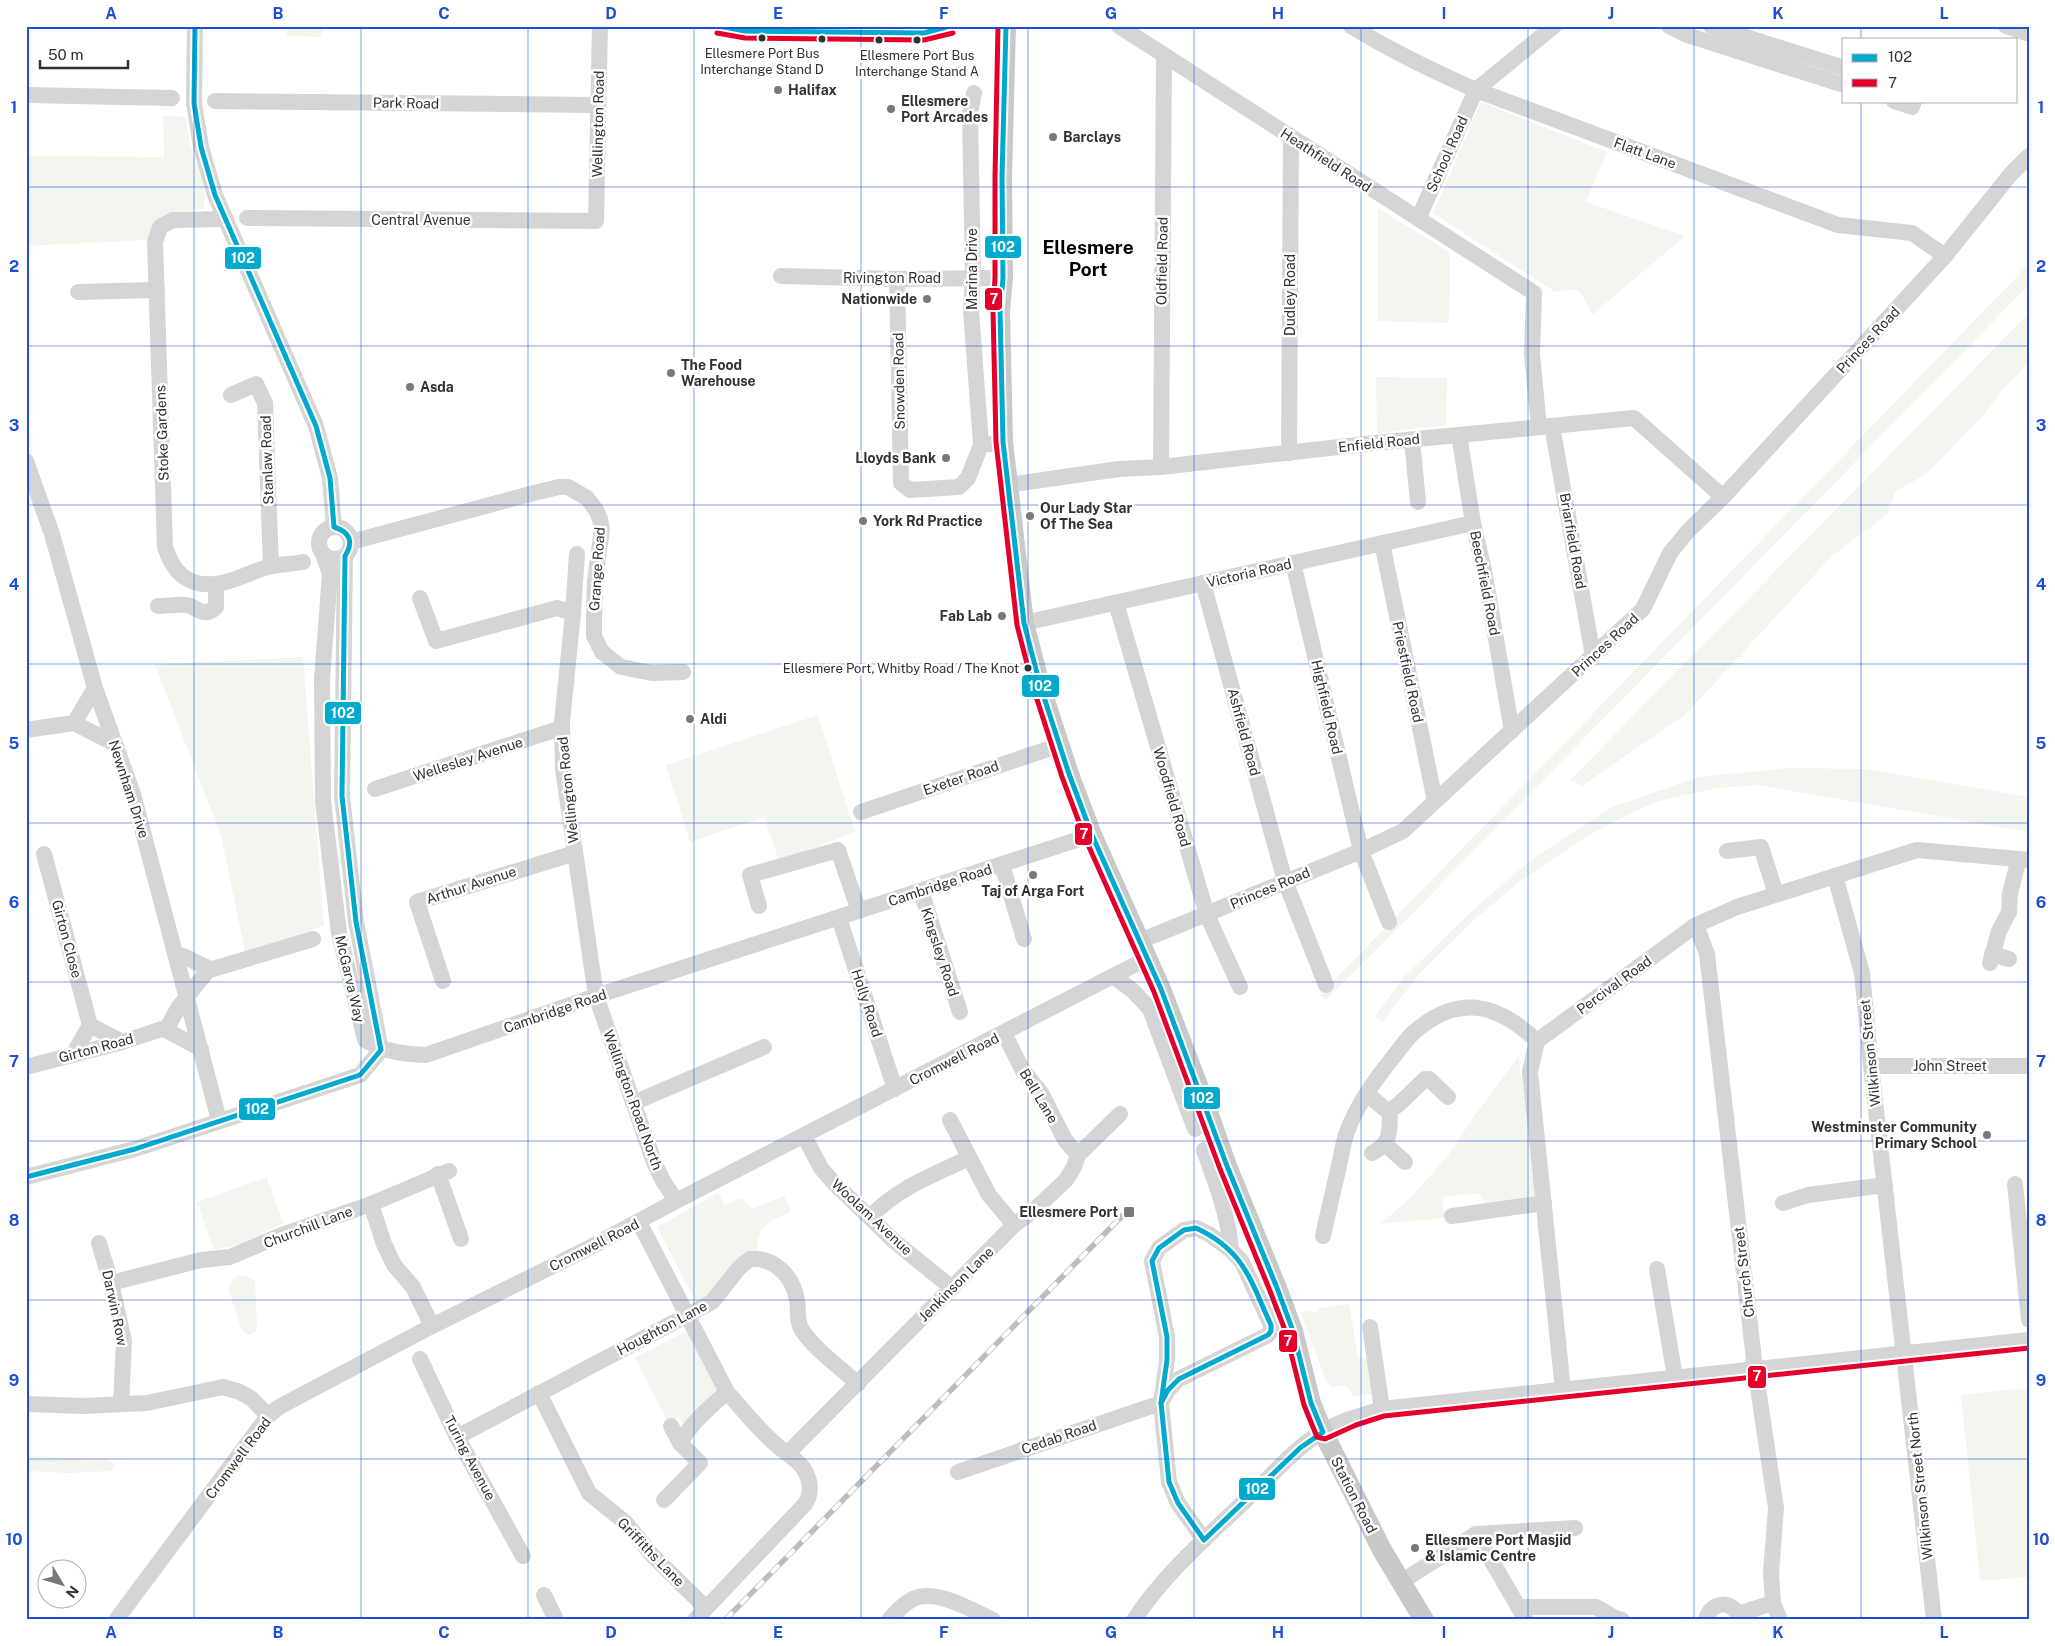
<svg xmlns="http://www.w3.org/2000/svg" width="2055" height="1646" viewBox="0 0 2055 1646" font-family="'Public Sans',sans-serif">
<style>
.green{fill:#f2f6ee}
.lines{fill:none;stroke-linecap:round;stroke-linejoin:round}
.minor{stroke:#d5d5d5;stroke-width:16}
.major{stroke:#c9c9c9;stroke-width:20}
.rail-casing{stroke:#bdbdbd;stroke-width:5.5}
.rail{stroke:#fff;stroke-width:4;stroke-dasharray:11;stroke-linecap:butt}
.bus-1-casing{stroke:#fff;stroke-width:9}
.bus-2-casing{stroke:#fff;stroke-width:9}
.bus-1{stroke:#00a9ce;stroke-width:5}
.bus-2{stroke:#e4002b;stroke-width:5}
.grid{fill:none;stroke:#1d4ed8;stroke-width:1;stroke-opacity:0.55}
.bus-dot{fill:#313131;stroke:#fff;stroke-width:2}
.poi-dot{fill:#797979;stroke:#fff;stroke-width:2}
.labels{text-anchor:middle;dominant-baseline:central;stroke-width:5;stroke-linejoin:round;paint-order:stroke}
.bus-label{font-size:13px;fill:#313131;stroke:#fff}
.poi-label{font-size:14px;font-weight:bold;fill:#313131;stroke:#fff;text-anchor:start}
.street-label{font-size:14px;fill:#313131;stroke:#fff}
.district-label{font-size:19px;font-weight:bold;fill:#000;stroke:#fff}
.line-badge{stroke:#fff;stroke-width:2}
.badge-label{font-size:14px;text-anchor:middle;font-weight:bold;fill:#fff}
.neatline{fill:none;stroke:#1d4ed8;stroke-width:2}
.grid-label{font-size:16px;text-anchor:middle;font-weight:bold;fill:#1d4ed8}
</style>
<rect width="100%" height="100%" fill="#fff"/>
<g class="green">
<path d="M287,26H322L321,37L287,36Z"/>
<path d="M1481,102L1607,152L1586,202L1685,236L1592,315C1581,292 1582,285 1555,292L1433,213Z"/>
<path d="M163,116L186,117C187,126 188,135 190,144C195,164 210,188 203,209L178,212L148,240L26,246V156L164,157Z"/>
<path d="M1378,208L1450,253L1449,323L1378,321Z"/>
<path d="M2029,264V285L1406,920L1326,1000L1320,995Z"/>
<path d="M2029,313V362L2005,387L1984,415L1926,474L1895,492L1888,514L1832,556L1686,714L1582,786L1570,780Z"/>
<path d="M1376,377L1447,378L1446,425L1377,433Z"/>
<path d="M303,657L324,926L245,951L221,836L155,665Z"/>
<path d="M818,715L855,832L779,861L764,817L690,842L666,765Z"/>
<path d="M1789,768L1866,769L2029,797V832L1758,785L1717,788L1659,801L1623,817L1586,837L1518,883L1474,920L1420,973L1383,1022L1375,1016L1404,977L1477,906L1532,859L1612,807L1699,777Z"/>
<path d="M1519,1055L1520,1074L1524,1077L1537,1193L1529,1200L1488,1204L1481,1198L1479,1193L1443,1197L1444,1218L1380,1224L1409,1199L1447,1157L1468,1125Z"/>
<path d="M267,1177L283,1223L241,1244L214,1250L197,1202Z"/>
<path d="M718,1193L725,1205L742,1198L752,1209L784,1196L791,1211C770,1222 757,1224 757,1251L708,1297L697,1304L657,1227Z"/>
<path d="M239,1275L249,1277L255,1281L257,1326L256,1331L250,1335L242,1331L228,1288L233,1279Z"/>
<path d="M1349,1304L1358,1357L1367,1359L1374,1394L1353,1396C1349,1387 1342,1381 1333,1388L1327,1383L1301,1313L1306,1310L1316,1313L1319,1308Z"/>
<path d="M688,1330L718,1390L684,1425L678,1417L668,1422L635,1358Z"/>
<path d="M2029,1388V1577L1980,1581L1961,1395Z"/>
<path d="M26,1456L108,1459L116,1465L111,1471L71,1473L26,1471Z"/>
</g>
<g class="lines">
<g class="minor">
<path d="M195,26L194,103L201,147L215,195L316,426L330,478L334,527"/>
<path d="M1119,26L1534,293L1532,354L1539,427"/>
<path d="M1351,26C1391,51 1433,71 1476,90L1838,225L1912,233L1945,256"/>
<path d="M1669,26L1687,35L1844,85"/>
<path d="M1711,26L1844,68"/>
<path d="M2006,26L2029,34"/>
<path d="M974,93L970,113L973,277L971,310L981,445"/>
<path d="M26,95L172,98"/>
<path d="M215,101L598,105"/>
<path d="M1894,101L1912,107L1914,101"/>
<path d="M247,218L596,221L600,26"/>
<path d="M226,219L173,220L160,227L155,242L165,547C173,572 187,587 216,584C235,582 253,570 272,566C282,564 293,564 303,562"/>
<path d="M1418,219L1476,90L1554,26"/>
<path d="M781,276L897,279L1003,278"/>
<path d="M897,279L901,483L910,490L959,487L968,478L981,445L991,444"/>
<path d="M78,292L157,290"/>
<path d="M231,395L256,384L265,403L271,566"/>
<path d="M1552,426L1593,656"/>
<path d="M1459,435L1473,523L1484,570L1512,731"/>
<path d="M1412,440L1418,502"/>
<path d="M1289,453L1291,137"/>
<path d="M26,461L52,534L95,688L133,794L219,1120"/>
<path d="M1161,467L1164,55"/>
<path d="M1007,485L1119,469L1161,467L1375,443L1634,418L1723,497"/>
<circle cx="335" cy="543" r="16"/>
<path d="M351,542L534,493L559,487H568L587,498L596,510L600,519L602,529L595,581L594,617V636L602,652L621,667L652,673L683,672"/>
<path d="M1382,543L1435,801"/>
<path d="M323,554L330,574L322,679L323,801L339,933L365,1040C386,1052 402,1054 426,1055L596,996L1092,835"/>
<path d="M577,554L573,613L562,722L563,769L596,996L654,1162L662,1179L676,1201"/>
<path d="M345,556L342,796L356,922L381,1050"/>
<path d="M1293,563L1361,851L1389,922"/>
<path d="M1203,583L1285,881L1326,985"/>
<path d="M420,598L436,641L557,608L573,613"/>
<path d="M1116,603L1207,915L1240,987"/>
<path d="M158,606C167,606 178,604 187,605C197,607 204,619 216,607V584"/>
<path d="M1024,623L1473,523"/>
<path d="M74,723L115,744"/>
<path d="M26,730L74,723L95,688"/>
<path d="M375,789L561,728"/>
<path d="M861,812L1060,745"/>
<path d="M1727,851L1761,847L1776,894"/>
<path d="M44,854L90,1025L73,1055"/>
<path d="M1002,865L1024,939"/>
<path d="M1835,876L1862,973L1871,1066L1934,1620"/>
<path d="M921,891L960,1012"/>
<path d="M759,906L750,875L838,850L859,911"/>
<path d="M839,918L895,1089"/>
<path d="M1696,925L1707,954L1755,1368L1776,1508L1771,1573L1773,1603L1780,1620"/>
<path d="M1140,941L1361,851L1403,831L1643,609L1670,553L1689,530L1723,497L1945,256L2010,175L2029,156"/>
<path d="M175,954C192,957 198,966 213,969L313,939"/>
<path d="M1992,954L2009,959"/>
<path d="M1990,963L1999,931L2009,912L2010,893L2019,859"/>
<path d="M1113,976L1132,990L1150,1009L1195,1129"/>
<path d="M443,981L417,902L575,853"/>
<path d="M90,1025L122,1042"/>
<path d="M166,1030L201,1049"/>
<path d="M1004,1033L1022,1069L1041,1093L1065,1140L1078,1155"/>
<path d="M1871,1066H2029"/>
<path d="M26,1067L122,1042L162,1029L166,1030L178,1008L209,969"/>
<path d="M1367,1094L1385,1109L1390,1110L1398,1105L1425,1079H1429L1448,1097"/>
<path d="M633,1103L764,1047"/>
<path d="M950,1120L989,1195L1014,1225"/>
<path d="M804,1136L821,1168L834,1183L894,1241L952,1288"/>
<path d="M1385,1144L1405,1162"/>
<path d="M1204,1150C1215,1181 1229,1217 1231,1250"/>
<path d="M1372,1153C1393,1142 1389,1130 1390,1110"/>
<path d="M438,1174L461,1239"/>
<path d="M26,1177L135,1149L360,1075L381,1050"/>
<path d="M2015,1184L2029,1320"/>
<path d="M1783,1203L1808,1195L1885,1185"/>
<path d="M371,1204L384,1244L394,1265L413,1287L432,1326"/>
<path d="M1452,1216L1544,1203"/>
<path d="M870,1217C899,1187 932,1176 969,1158"/>
<path d="M639,1222L727,1392C709,1408 692,1422 680,1443L700,1463L664,1500"/>
<path d="M1323,1236C1328,1212 1334,1189 1339,1165C1342,1154 1343,1142 1347,1132C1356,1107 1374,1081 1391,1060C1398,1051 1405,1041 1413,1033C1457,994 1496,1002 1537,1041"/>
<path d="M99,1243L111,1283L124,1341L121,1404"/>
<path d="M1657,1269L1675,1377"/>
<path d="M111,1283L201,1260L230,1257L279,1236L371,1204L449,1171"/>
<path d="M1370,1327L1382,1409"/>
<path d="M420,1359L457,1437L523,1556"/>
<path d="M1563,1390L1530,1072L1537,1041L1696,925L1737,907L1917,850L2029,860"/>
<path d="M539,1393L589,1493L626,1523L652,1555L706,1608"/>
<path d="M1161,1403L1168,1390L1179,1379L1268,1335L1271,1331V1325L1242,1262L1231,1250L1209,1234L1196,1228L1184,1230L1159,1248L1152,1261L1167,1337V1360L1161,1403L1169,1482L1178,1503L1204,1540"/>
<path d="M26,1404L83,1406L147,1403L223,1387L240,1392L252,1399L268,1416"/>
<path d="M671,1426L680,1443"/>
<path d="M457,1437L712,1302L739,1268L750,1259C774,1257 793,1276 797,1300C799,1310 796,1321 802,1330C815,1350 841,1368 858,1384"/>
<path d="M788,1453L1014,1225L1034,1210L1066,1180L1074,1167L1078,1155L1120,1114"/>
<path d="M958,1472L1161,1403"/>
<path d="M1476,1534L1526,1620"/>
<path d="M1401,1582L1476,1534L1575,1528"/>
<path d="M544,1595L556,1620"/>
<path d="M1518,1607H1596L1615,1618L1622,1620"/>
<path d="M1738,1614L1773,1603"/>
<path d="M116,1620L268,1416L279,1407L432,1326L583,1251L676,1201L1146,959"/>
<path d="M695,1620L805,1504C811,1495 811,1485 807,1475C802,1462 789,1456 780,1448C760,1432 744,1411 727,1392"/>
<path d="M889,1620C896,1612 903,1604 913,1599C935,1588 972,1610 993,1620"/>
<path d="M1134,1620C1165,1572 1210,1535 1251,1495C1273,1474 1295,1448 1322,1432C1340,1421 1362,1415 1382,1409L2029,1340"/>
<path d="M1706,1620C1710,1600 1736,1599 1739,1620"/>
</g>
<path class="major" d="M1006,26L1002,177L1003,278L1000,310L1003,442L1024,623L1040,685L1069,774L1092,835L1161,989L1206,1106L1227,1166L1277,1288L1293,1331L1311,1403L1323,1432L1382,1550L1424,1620"/>
<defs>
<path id="rail" d="M725,1620L1123,1215"/>
</defs>
<use href="#rail" class="rail-casing"/>
<use href="#rail" class="rail"/>
<defs>
<g id="bus-1">
<path d="M719,26L745,31L924,33L950,26"/>
<path d="M1006,26L1002,177L1003,278L1000,310L1003,442L1024,623L1040,685L1069,774L1092,835L1161,989L1227,1166L1277,1288L1293,1331L1311,1403L1323,1432L1300,1448L1204,1540L1178,1503L1169,1482L1161,1403"/>
<path d="M26,1177L135,1149L360,1075L381,1050L356,922L342,796L345,556C354,542 350,532 334,527L330,478L316,426L215,195L201,147L194,103L195,26"/>
<path d="M1196,1228C1245,1251 1250,1280 1271,1325V1331L1268,1335L1179,1379L1168,1390L1161,1403L1167,1360V1337L1152,1261L1159,1248L1184,1230Z"/>
</g>
<g id="bus-2">
<path d="M998,26L995,177V278L993,310L996,442L1017,625L1033,687L1062,777L1085,838L1154,992L1220,1169L1270,1291L1286,1333L1304,1405L1317,1437L1325,1439L1356,1425L1384,1416L2029,1348"/>
<path d="M717,33L745,38L924,40L953,33"/>
</g>
</defs>
<use href="#bus-1" class="bus-1-casing"/>
<use href="#bus-2" class="bus-2-casing"/>
<use href="#bus-1" class="bus-1"/>
<use href="#bus-2" class="bus-2"/>
</g>
<path class="grid" d="M194,26V1620M361,26V1620M528,26V1620M694,26V1620M861,26V1620M1028,26V1620M1194,26V1620M1361,26V1620M1528,26V1620M1694,26V1620M1861,26V39M1861,101V1620M26,187H2029M26,346H2029M26,505H2029M26,664H2029M26,823H2029M26,982H2029M26,1141H2029M26,1300H2029M26,1459H2029"/>
<g class="bus-dot">
<circle cx="762" cy="38" r="4.5"/>
<circle cx="822" cy="39" r="4.5"/>
<circle cx="879" cy="40" r="4.5"/>
<circle cx="917" cy="40" r="4.5"/>
<circle cx="1028" cy="668" r="4.5"/>
</g>
<g class="poi-dot">
<circle cx="778" cy="90" r="5"/>
<circle cx="891" cy="109" r="5"/>
<circle cx="1053" cy="137" r="5"/>
<circle cx="927" cy="299" r="5"/>
<circle cx="671" cy="373" r="5"/>
<circle cx="410" cy="387" r="5"/>
<circle cx="946" cy="458" r="5"/>
<circle cx="1030" cy="516" r="5"/>
<circle cx="863" cy="521" r="5"/>
<circle cx="1002" cy="616" r="5"/>
<circle cx="690" cy="719" r="5"/>
<circle cx="1033" cy="875" r="5"/>
<circle cx="1987" cy="1135" r="5"/>
<rect x="1123" y="1206" width="12" height="12" rx="2.5"/>
<circle cx="1415" cy="1548" r="5"/>
</g>
<g class="labels">
<g class="bus-label">
<text x="762" y="53">Ellesmere Port Bus<tspan x="762" dy="16">Interchange Stand D</tspan></text>
<text x="917" y="55">Ellesmere Port Bus<tspan x="917" dy="16">Interchange Stand A</tspan></text>
<text x="1019" y="668" text-anchor="end">Ellesmere Port, Whitby Road / The Knot</text>
</g>
<g class="poi-label">
<text x="788" y="90">Halifax</text>
<text x="901" y="101">Ellesmere<tspan x="901" dy="16">Port Arcades</tspan></text>
<text x="1063" y="137">Barclays</text>
<text x="917" y="299" text-anchor="end">Nationwide</text>
<text x="681" y="365">The Food<tspan x="681" dy="16">Warehouse</tspan></text>
<text x="420" y="387">Asda</text>
<text x="936" y="458" text-anchor="end">Lloyds Bank</text>
<text x="1040" y="508">Our Lady Star<tspan x="1040" dy="16">Of The Sea</tspan></text>
<text x="873" y="521">York Rd Practice</text>
<text x="992" y="616" text-anchor="end">Fab Lab</text>
<text x="700" y="719">Aldi</text>
<text x="1033" y="891" text-anchor="middle">Taj of Arga Fort</text>
<text x="1977" y="1127" text-anchor="end">Westminster Community<tspan x="1977" dy="16">Primary School</tspan></text>
<text x="1118" y="1212" text-anchor="end">Ellesmere Port</text>
<text x="1425" y="1540">Ellesmere Port Masjid<tspan x="1425" dy="16">&amp; Islamic Centre</tspan></text>
</g>
<g class="street-label">
<text transform="translate(406 103) rotate(1)">Park Road</text>
<text transform="translate(598 124) rotate(-89)">Wellington Road</text>
<text transform="translate(1645 153) rotate(20)">Flatt Lane</text>
<text transform="translate(1447 154) rotate(-66)">School Road</text>
<text transform="translate(1326 160) rotate(33)">Heathfield Road</text>
<text x="421" y="220">Central Avenue</text>
<text transform="translate(1162 261) rotate(-89)">Oldfield Road</text>
<text transform="translate(972 269) rotate(-90)">Marina Drive</text>
<text x="892" y="278">Rivington Road</text>
<text transform="translate(1290 295) rotate(-90)">Dudley Road</text>
<text transform="translate(1868 340) rotate(-47)">Princes Road</text>
<text transform="translate(899 381) rotate(-91)">Snowden Road</text>
<text transform="translate(162 433) rotate(-92)">Stoke Gardens</text>
<text transform="translate(1379 443) rotate(-6)">Enfield Road</text>
<text transform="translate(267 460) rotate(-92)">Stanlaw Road</text>
<text transform="translate(1573 541) rotate(80)">Briarfield Road</text>
<text transform="translate(597 569) rotate(-86)">Grange Road</text>
<text transform="translate(1249 573) rotate(-13)">Victoria Road</text>
<text transform="translate(1485 583) rotate(79)">Beechfield Road</text>
<text transform="translate(1605 645) rotate(-43)">Princes Road</text>
<text transform="translate(1408 672) rotate(78)">Priestfield Road</text>
<text transform="translate(1327 707) rotate(77)">Highfield Road</text>
<text transform="translate(1244 732) rotate(75)">Ashfield Road</text>
<text transform="translate(468 759) rotate(-18)">Wellesley Avenue</text>
<text transform="translate(961 778) rotate(-19)">Exeter Road</text>
<text transform="translate(129 789) rotate(72)">Newnham Drive</text>
<text transform="translate(568 790) rotate(-96)">Wellington Road</text>
<text transform="translate(1172 797) rotate(74)">Woodfield Road</text>
<text transform="translate(471 885) rotate(-18)">Arthur Avenue</text>
<text transform="translate(940 885) rotate(-18)">Cambridge Road</text>
<text transform="translate(1270 888) rotate(-23)">Princes Road</text>
<text transform="translate(67 939) rotate(75)">Girton Close</text>
<text transform="translate(940 952) rotate(72)">Kingsley Road</text>
<text transform="translate(350 979) rotate(77)">McGarva Way</text>
<text transform="translate(1614 985) rotate(-36)">Percival Road</text>
<text transform="translate(867 1003) rotate(72)">Holly Road</text>
<text transform="translate(555 1011) rotate(-19)">Cambridge Road</text>
<text transform="translate(96 1048) rotate(-15)">Girton Road</text>
<text transform="translate(1870 1053) rotate(-96)">Wilkinson Street</text>
<text transform="translate(954 1059) rotate(-27)">Cromwell Road</text>
<text x="1950" y="1066">John Street</text>
<text transform="translate(1039 1096) rotate(59)">Bell Lane</text>
<text transform="translate(633 1100) rotate(70)">Wellington Road North</text>
<text transform="translate(872 1217) rotate(43)">Woolam Avenue</text>
<text transform="translate(308 1227) rotate(-21)">Churchill Lane</text>
<text transform="translate(594 1245) rotate(-27)">Cromwell Road</text>
<text transform="translate(1744 1272) rotate(-97)">Church Street</text>
<text transform="translate(956 1284) rotate(-45)">Jenkinson Lane</text>
<text transform="translate(115 1308) rotate(78)">Darwin Row</text>
<text transform="translate(662 1328) rotate(-28)">Houghton Lane</text>
<text transform="translate(1059 1437) rotate(-19)">Cedab Road</text>
<text transform="translate(238 1458) rotate(-53)">Cromwell Road</text>
<text transform="translate(470 1458) rotate(62)">Turing Avenue</text>
<text transform="translate(1920 1486) rotate(-96)">Wilkinson Street North</text>
<text transform="translate(1354 1495) rotate(63)">Station Road</text>
<text transform="translate(651 1552) rotate(46)">Griffiths Lane</text>
</g>
<g class="district-label">
<text x="1088" y="247">Ellesmere<tspan x="1088" dy="22">Port</tspan></text>
</g>
</g>
<g class="line-badge">
<rect x="984" y="235" width="38" height="24" rx="5" fill="#00a9ce"/>
<rect x="224" y="246" width="38" height="24" rx="5" fill="#00a9ce"/>
<rect x="984" y="287" width="19" height="24" rx="5" fill="#e4002b"/>
<rect x="1021" y="674" width="39" height="24" rx="5" fill="#00a9ce"/>
<rect x="324" y="701" width="38" height="24" rx="5" fill="#00a9ce"/>
<rect x="1074" y="822" width="19" height="24" rx="5" fill="#e4002b"/>
<rect x="1183" y="1086" width="38" height="24" rx="5" fill="#00a9ce"/>
<rect x="238" y="1097" width="38" height="24" rx="5" fill="#00a9ce"/>
<rect x="1278" y="1329" width="20" height="24" rx="5" fill="#e4002b"/>
<rect x="1747" y="1365" width="20" height="24" rx="5" fill="#e4002b"/>
<rect x="1238" y="1477" width="38" height="24" rx="5" fill="#00a9ce"/>
</g>
<g class="badge-label">
<text x="1003" y="252">102</text>
<text x="243" y="263">102</text>
<text x="994" y="304">7</text>
<text x="1040" y="691">102</text>
<text x="343" y="718">102</text>
<text x="1084" y="839">7</text>
<text x="1202" y="1103">102</text>
<text x="257" y="1114">102</text>
<text x="1288" y="1346">7</text>
<text x="1757" y="1381">7</text>
<text x="1257" y="1494">102</text>
</g>
<rect width="2055" height="1646" fill="none" stroke="#ffffff" stroke-width="55"/>
<rect x="1842" y="38" width="175" height="65" fill="#ffffff" stroke="#adadad"/>
<rect x="1852" y="54" width="25" height="8" fill="#00a9ce" stroke="#adadad"/>
<text x="1888" y="62" font-size="15" fill="#313131">102</text>
<rect x="1852" y="79" width="25" height="8" fill="#e4002b" stroke="#adadad"/>
<text x="1888" y="88" font-size="15" fill="#313131">7</text>
<g transform="translate(62 1584) rotate(128)"><circle r="24" fill="#ffffff" stroke="#adadad"/>
<path d="M0-4L9 19L0 12L-9 19Z" fill="#797979"/>
<text y="-8" font-size="14" font-weight="bold" text-anchor="middle" fill="#313131">N</text>
</g>
<path d="M40 60v8h88v-8" fill="none" stroke="#313131" stroke-width="2.5"/>
<text x="48" y="60" font-size="15" fill="#313131" stroke="#ffffff" stroke-width="4" paint-order="stroke">50 m</text>
<rect x="28" y="28" width="2000" height="1590" class="neatline"/>
<g class="grid-label">
<text x="111" y="19">A</text>
<text x="278" y="19">B</text>
<text x="444" y="19">C</text>
<text x="611" y="19">D</text>
<text x="778" y="19">E</text>
<text x="944" y="19">F</text>
<text x="1111" y="19">G</text>
<text x="1278" y="19">H</text>
<text x="1444" y="19">I</text>
<text x="1611" y="19">J</text>
<text x="1778" y="19">K</text>
<text x="1944" y="19">L</text>
<text x="14" y="113">1</text>
<text x="2041" y="113">1</text>
<text x="14" y="272">2</text>
<text x="2041" y="272">2</text>
<text x="14" y="431">3</text>
<text x="2041" y="431">3</text>
<text x="14" y="590">4</text>
<text x="2041" y="590">4</text>
<text x="14" y="749">5</text>
<text x="2041" y="749">5</text>
<text x="14" y="908">6</text>
<text x="2041" y="908">6</text>
<text x="14" y="1067">7</text>
<text x="2041" y="1067">7</text>
<text x="14" y="1226">8</text>
<text x="2041" y="1226">8</text>
<text x="14" y="1386">9</text>
<text x="2041" y="1386">9</text>
<text x="14" y="1545">10</text>
<text x="2041" y="1545">10</text>
<text x="111" y="1638">A</text>
<text x="278" y="1638">B</text>
<text x="444" y="1638">C</text>
<text x="611" y="1638">D</text>
<text x="778" y="1638">E</text>
<text x="944" y="1638">F</text>
<text x="1111" y="1638">G</text>
<text x="1278" y="1638">H</text>
<text x="1444" y="1638">I</text>
<text x="1611" y="1638">J</text>
<text x="1778" y="1638">K</text>
<text x="1944" y="1638">L</text>
</g>
</svg>
